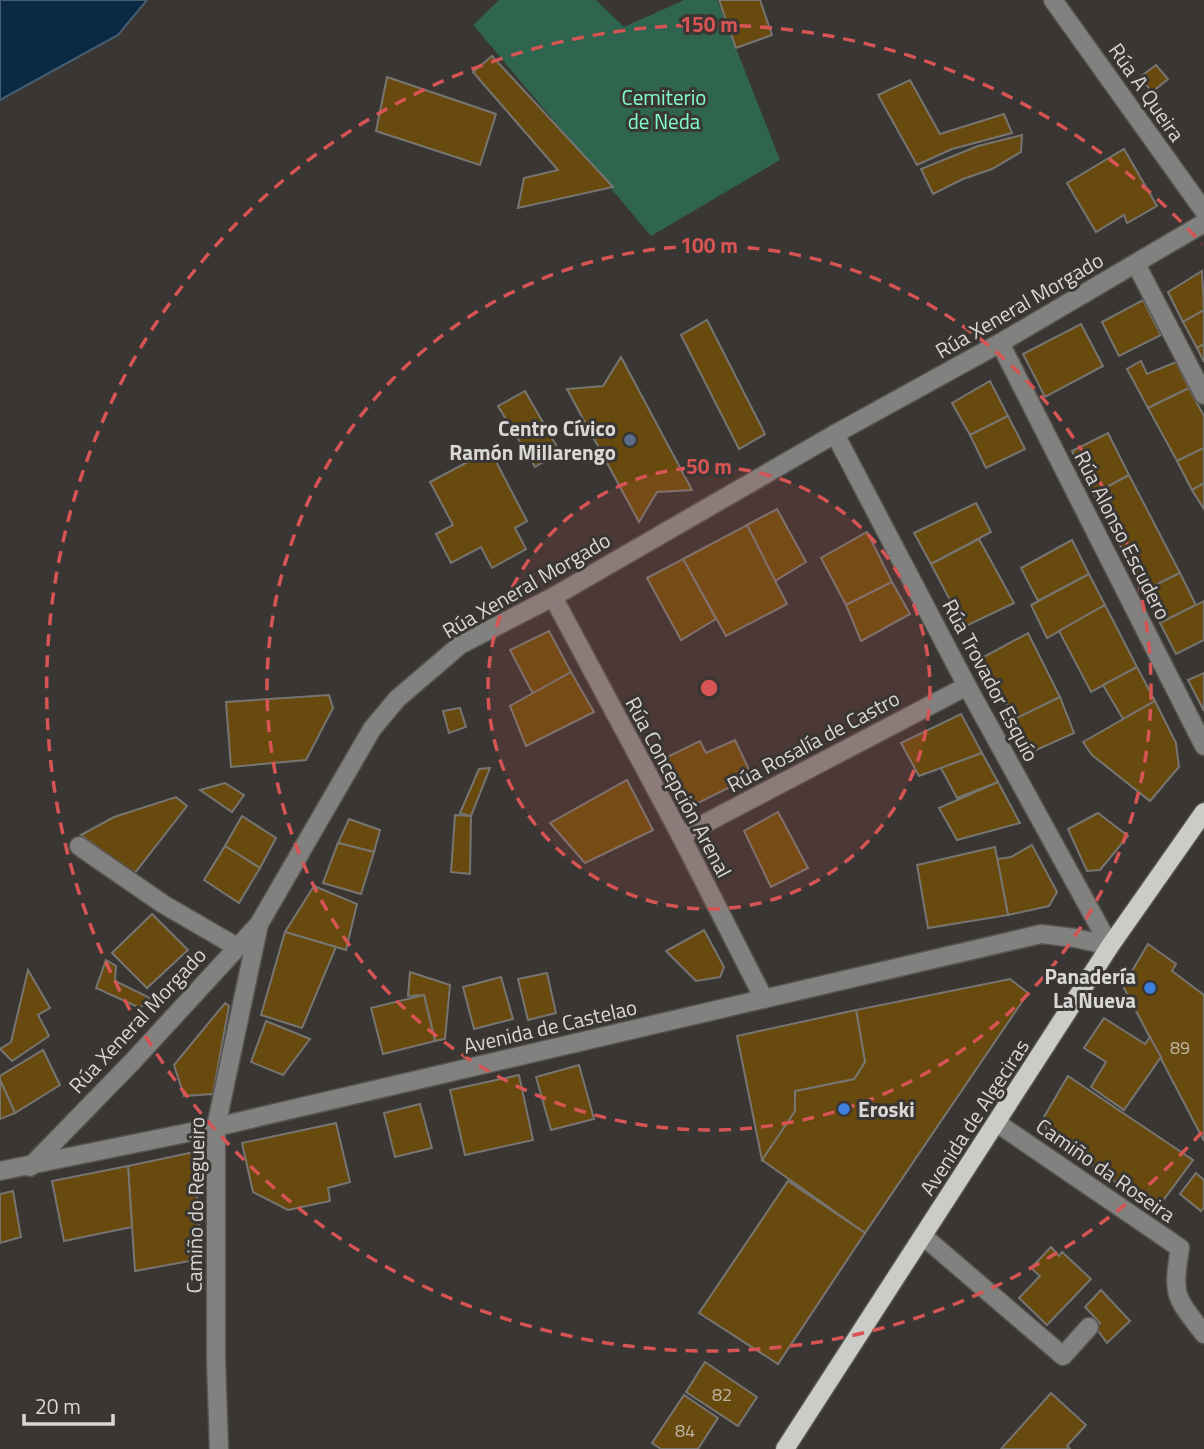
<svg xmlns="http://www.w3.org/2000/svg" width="1204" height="1449" viewBox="0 0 1204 1449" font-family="'Titillium Web',sans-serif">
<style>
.green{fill:#2f644e}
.water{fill:#092944;stroke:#475e70;stroke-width:2}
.building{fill:#694a0e;stroke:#777571;stroke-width:2}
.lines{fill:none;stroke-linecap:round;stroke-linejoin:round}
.minor-casing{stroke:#565350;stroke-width:21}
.major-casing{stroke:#565350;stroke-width:21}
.minor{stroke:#81817f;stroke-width:18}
.major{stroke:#cbcbc7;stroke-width:18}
.ring{fill:none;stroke:#d75454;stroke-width:3.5;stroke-dasharray:12 9}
.service-dot{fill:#5c6f8a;stroke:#393633;stroke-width:2.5}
.shop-dot{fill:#3f7fe0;stroke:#393633;stroke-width:2.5}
.labels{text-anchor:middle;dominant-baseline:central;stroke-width:6;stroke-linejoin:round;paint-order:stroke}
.number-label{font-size:18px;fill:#bdb4a4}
.street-label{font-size:21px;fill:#d9d8d6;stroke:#393633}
.park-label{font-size:21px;fill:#82fdc8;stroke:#393633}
.poi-label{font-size:21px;font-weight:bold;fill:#d9d8d6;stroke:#393633;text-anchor:end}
.centre{fill:#d75454;stroke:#393633;stroke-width:3.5}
.ring-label{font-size:21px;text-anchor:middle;font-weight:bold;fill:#d75454;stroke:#393633;stroke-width:6;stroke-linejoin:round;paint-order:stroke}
</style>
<rect width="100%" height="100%" fill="#393633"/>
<path class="green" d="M499,0H596L624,27L684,0H717L780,160L651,236L473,25Z"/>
<path class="water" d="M0,0H147L118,35L0,100Z"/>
<g class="building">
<path d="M719,0H760L772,35L736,48Z"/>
<path d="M492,56L613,187L518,208L524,178L558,170L473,72Z"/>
<path d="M1156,65L1168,79L1152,92L1140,77Z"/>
<path d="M387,77L496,114L480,165L376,131Z"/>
<path d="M910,80L940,134L1004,114L1012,133L952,149L917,165L878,95Z"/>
<path d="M1022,135L1021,152L992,169L963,179L933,194L921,169L978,146Z"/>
<path d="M1124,149L1157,206L1127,223L1124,215L1096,232L1067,183Z"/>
<path d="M1202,271L1204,310L1183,322L1168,292Z"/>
<path d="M1143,300L1161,335L1119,356L1102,322Z"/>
<path d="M1204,310V344L1197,348L1183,322Z"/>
<path d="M707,320L765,434L739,449L681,335Z"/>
<path d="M1081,324L1103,366L1045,397L1023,354Z"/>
<path d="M1204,344V362L1197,348Z"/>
<path d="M621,357L692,490L657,492L639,522L567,389L603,386Z"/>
<path d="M1141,361L1147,374L1176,362L1189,388L1148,408L1127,369Z"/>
<path d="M990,381L1008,416L970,435L952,403Z"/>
<path d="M1189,388L1204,416V448L1177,461L1148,408Z"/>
<path d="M525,391L560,452L535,467L498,406Z"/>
<path d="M1008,416L1025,449L986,468L970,435Z"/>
<path d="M1108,433L1129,475L1094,494L1072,451Z"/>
<path d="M1204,448V483L1192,490L1177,461Z"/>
<path d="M490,450L527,521L515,528L526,549L492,568L481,547L451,563L436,534L453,525L430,482Z"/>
<path d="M1129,475L1180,573L1143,591L1094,494Z"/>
<path d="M1204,483V509L1192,490Z"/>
<path d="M976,503L991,532L931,564L914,533Z"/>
<path d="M777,509L806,562L775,581L747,525Z"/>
<path d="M747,525L787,604L726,636L683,559Z"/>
<path d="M867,532L892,582L846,605L821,558Z"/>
<path d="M979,539L1014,603L964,627L931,564Z"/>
<path d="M1072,540L1089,574L1038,601L1021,568Z"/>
<path d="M683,559L716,619L681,640L647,578Z"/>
<path d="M1180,573L1196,605L1160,623L1143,591Z"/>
<path d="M1089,574L1105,605L1047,638L1031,605Z"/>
<path d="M892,582L910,614L861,641L846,605Z"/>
<path d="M1204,601V640L1176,654L1160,623Z"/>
<path d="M1105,605L1137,667L1091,692L1059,631Z"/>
<path d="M549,631L571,672L533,694L510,650Z"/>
<path d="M1028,633L1060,697L1015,719L982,658Z"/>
<path d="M1137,667L1155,701L1123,719L1103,685Z"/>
<path d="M571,672L594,712L526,746L510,706Z"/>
<path d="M1204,673V711L1188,680Z"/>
<path d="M329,695L333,708L306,760L231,767L226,702Z"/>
<path d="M1060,697L1074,733L1032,752L1015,719Z"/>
<path d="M1155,701L1176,743L1179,767L1150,801L1092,755L1083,742Z"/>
<path d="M460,708L466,727L449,733L443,711Z"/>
<path d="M961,714L982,753L919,776L901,743Z"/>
<path d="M735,740L752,776L688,808L663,759L700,741L706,753Z"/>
<path d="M982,753L998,782L957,798L941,768Z"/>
<path d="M490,768L471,816L460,813L479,769Z"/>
<path d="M627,780L653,830L585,863L550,823Z"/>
<path d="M998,782L1020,823L957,840L939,808Z"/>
<path d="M225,783L244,795L232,812L200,790Z"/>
<path d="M176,797L187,806L134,874L81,835L114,817Z"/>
<path d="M778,812L808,868L771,887L744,831Z"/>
<path d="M1098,813L1128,836L1100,870L1087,871L1068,829Z"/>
<path d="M455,815L471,816L470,874L451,872Z"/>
<path d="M242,816L276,838L260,868L225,846Z"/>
<path d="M349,819L380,830L374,852L338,843Z"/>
<path d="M338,843L374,852L361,894L323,883Z"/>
<path d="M1032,845L1057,892L1049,906L1008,915L997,859L1011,857Z"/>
<path d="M225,846L260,868L239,903L204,880Z"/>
<path d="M995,847L1008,915L928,928L917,865Z"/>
<path d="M314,886L357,904L346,950L285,932Z"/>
<path d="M152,914L188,950L147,988L112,953Z"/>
<path d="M704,930L724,967L720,977L696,981L666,951Z"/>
<path d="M285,932L336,947L302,1028L261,1015Z"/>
<path d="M1148,944L1176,964L1172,971L1204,995V1141L1123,986Z"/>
<path d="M106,960L116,966L115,981L150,998L140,1008L96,988Z"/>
<path d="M28,970L50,1008L38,1015L49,1036L12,1061L0,1049L11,1042Z"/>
<path d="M410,972L450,985L445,1039L435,1041L424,995L408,996Z"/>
<path d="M547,973L556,1013L528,1020L518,979Z"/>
<path d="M501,977L513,1019L474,1029L463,987Z"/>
<path d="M1010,979L1028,993L865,1233L762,1160L795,1111V1091L854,1079L865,1062L856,1010Z"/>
<path d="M424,995L435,1041L383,1054L371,1008Z"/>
<path d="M225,1003L229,1006L213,1094L184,1096L174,1065Z"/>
<path d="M856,1010L865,1062L854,1079L795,1091V1111L762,1160L737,1036Z"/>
<path d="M1104,1018L1145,1044L1150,1037L1161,1057L1124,1110L1091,1087L1106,1062L1084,1048Z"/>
<path d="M266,1021L310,1039L283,1075L251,1062Z"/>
<path d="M43,1050L60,1085L15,1113L0,1080V1076Z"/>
<path d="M579,1065L594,1119L551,1130L536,1077Z"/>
<path d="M519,1075L533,1140L465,1155L450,1090Z"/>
<path d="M1068,1076L1193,1160L1156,1210L1047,1134L1044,1117Z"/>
<path d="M0,1080L15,1113L0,1119Z"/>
<path d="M420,1104L432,1148L395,1157L384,1113Z"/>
<path d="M336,1123L350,1182L328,1188L330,1201L288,1210L253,1192L242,1143Z"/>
<path d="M194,1152L201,1259L135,1271L128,1166Z"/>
<path d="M128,1166L132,1227L64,1241L52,1181Z"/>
<path d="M1196,1173L1204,1180V1207L1201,1211L1180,1194Z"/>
<path d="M788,1181L865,1233L778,1364L699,1313Z"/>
<path d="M13,1191L21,1237L0,1243V1194Z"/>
<path d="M1051,1247L1059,1256L1062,1252L1091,1279L1047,1325L1019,1298L1040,1276L1031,1268Z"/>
<path d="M1101,1290L1130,1321L1107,1343L1096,1328L1100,1323L1085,1307Z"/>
<path d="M705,1362L757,1397L738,1426L686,1392Z"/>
<path d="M1051,1393L1086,1425L1067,1446L1070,1449H1001Z"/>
<path d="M684,1395L718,1418L698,1449H661L652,1443Z"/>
</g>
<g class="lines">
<defs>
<g id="minor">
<path d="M1053,0L1204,211"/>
<path d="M1136,264L1204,395"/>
<path d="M1000,343L1204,746"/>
<path d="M835,434L967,686L1110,946"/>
<path d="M553,597L681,836L764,999"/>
<path d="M681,836L967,686"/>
<path d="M79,846L163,904L237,947"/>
<path d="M997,1123L1180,1248C1172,1297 1175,1296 1204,1334"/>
<path d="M30,1167L133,1061L259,924L372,729L397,699L460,645L553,597L835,434L1000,343L1204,223"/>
<path d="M0,1171L216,1127L1041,934L1075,938L1110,946"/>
<path d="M923,1236L1063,1356L1089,1327"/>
<path d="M219,1449L216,1360V1127L259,924"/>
</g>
<path id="major" d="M785,1449L1110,946L1204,812"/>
</defs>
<use href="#minor" class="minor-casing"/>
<use href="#major" class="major-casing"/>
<use href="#minor" class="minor"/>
<use href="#major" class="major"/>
</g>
<circle cx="709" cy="688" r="221" fill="#d75454" fill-opacity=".12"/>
<g class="ring">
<circle cx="709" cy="688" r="221"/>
<circle cx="709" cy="688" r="442"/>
<path d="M1202 1132A663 663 0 1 1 1202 244"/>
</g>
<circle class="service-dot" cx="630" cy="440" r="7"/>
<g class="shop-dot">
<circle cx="1150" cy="988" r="7"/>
<circle cx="844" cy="1109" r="7"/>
</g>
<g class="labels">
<g class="number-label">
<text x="1180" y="1047">89</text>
<text x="722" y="1394">82</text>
<text x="685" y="1430">84</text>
</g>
<g class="street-label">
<text transform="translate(1147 92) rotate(55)">Rúa A Queira</text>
<text transform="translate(1019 305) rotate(-30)">Rúa Xeneral Morgado</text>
<text transform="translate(1123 535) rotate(63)">Rúa Alonso Escudero</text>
<text transform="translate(526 585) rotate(-30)">Rúa Xeneral Morgado</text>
<text transform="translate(991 680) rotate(62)">Rúa Trovador Esquío</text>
<text transform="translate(813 741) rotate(-28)">Rúa Rosalía de Castro</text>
<text transform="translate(679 787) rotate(62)">Rúa Concepción Arenal</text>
<text transform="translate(137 1020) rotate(-47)">Rúa Xeneral Morgado</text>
<text transform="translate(550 1026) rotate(-13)">Avenida de Castelao</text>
<text transform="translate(974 1117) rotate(-57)">Avenida de Algeciras</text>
<text transform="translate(1106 1170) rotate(35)">Camiño da Roseira</text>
<text transform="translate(195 1205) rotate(-89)">Camiño do Regueiro</text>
</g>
<g class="park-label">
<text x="664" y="97">Cemiterio<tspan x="664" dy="24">de Neda</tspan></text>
</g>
<g class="poi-label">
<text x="616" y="428">Centro Cívico<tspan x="616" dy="24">Ramón Millarengo</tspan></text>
<text x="1136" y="976">Panadería<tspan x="1136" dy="24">La Nueva</tspan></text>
<text x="858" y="1109" text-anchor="start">Eroski</text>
</g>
</g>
<circle cx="709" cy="688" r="10" class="centre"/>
<g class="ring-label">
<text x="709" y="32">150 m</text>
<text x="709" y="253">100 m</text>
<text x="709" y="474">50 m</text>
</g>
<path d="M24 1414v10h89v-10" fill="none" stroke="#d9d8d6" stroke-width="3.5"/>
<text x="35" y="1414" font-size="21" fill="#d9d8d6" stroke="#393633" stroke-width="5" paint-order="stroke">20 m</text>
</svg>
